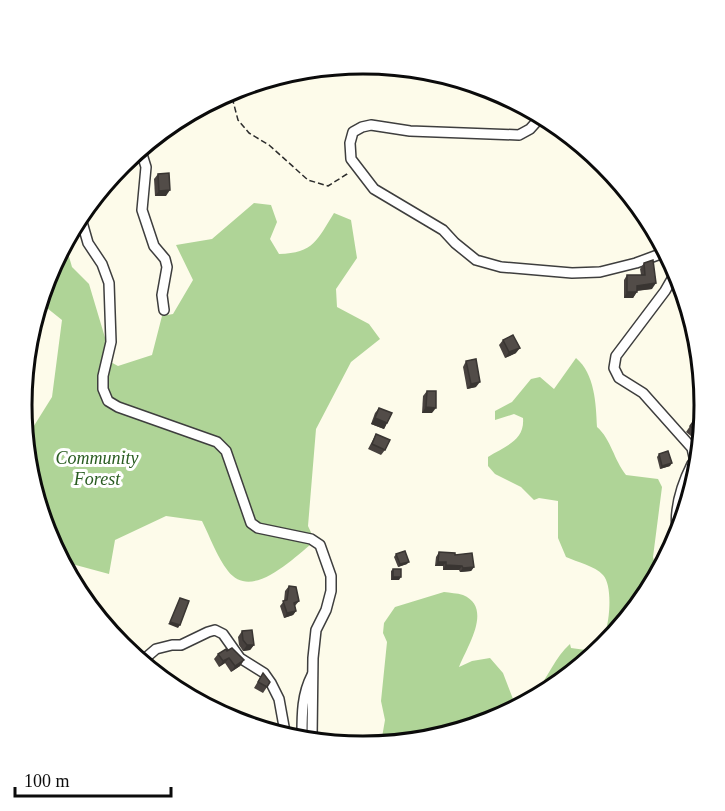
<svg xmlns="http://www.w3.org/2000/svg" width="725" height="811" viewBox="0 0 725 811" font-family="'Times New Roman',serif">
<style>
.forest{fill:#afd497}
.lines{fill:none;stroke-linecap:round;stroke-linejoin:round}
.street-casing{stroke:#3e3e3e;stroke-width:12}
.path{stroke:#2d2d2d;stroke-width:1.5;stroke-dasharray:6 3;stroke-linecap:butt}
.street{stroke:#fff;stroke-width:9}
.wall{fill:#47413e}
.shaded-wall{fill:#393532}
.building{fill:#524c48;stroke:#393532;stroke-width:1.5}
.labels{text-anchor:middle;dominant-baseline:central;stroke-width:6;stroke-linejoin:round;paint-order:stroke}
.park-label{font-size:18px;font-style:italic;fill:#295c21;stroke:#fff}
.rim{fill:none;stroke:#0b0b0b;stroke-width:3}
</style>
<rect width="100%" height="100%" fill="#fdfbea"/>
<g class="forest">
<path d="M254,203L271,205L277,222L270,239L279,254C314,253 317,240 334,213L351,220L357,258L336,289L337,307L369,324L380,339L351,362L316,429L308,526L315,541C294,557 252,602 228,571C217,557 210,537 202,521L166,516L115,540L109,574L72,564H66L47,536L25,428L32,429L52,397L62,320L47,308L40,309L47,274L66,246L72,267L89,284L106,341L105,359L118,366L152,355L162,316L173,314L193,280L176,245L212,239Z"/>
<path d="M576,358C595,374 596,404 597,427C611,439 614,460 626,475L658,479L662,487L653,557L656,569L604,647L535,693C548,678 555,657 570,644L571,648C580,649 590,652 598,646C610,636 614,586 603,575C595,566 577,562 566,557L558,538V501L539,498L534,500L521,487L495,474L488,466V457C505,446 525,441 523,418L514,414L495,420V411L512,402L531,379L540,377L554,389Z"/>
<path d="M444,592C450,593 457,593 463,595C494,608 466,648 459,667L472,661L490,658L503,673L513,699L528,697L493,721L381,743L385,720L381,701L387,642L383,633L384,623L395,607Z"/>
</g>
<g class="lines">
<defs>
<g id="street">
<path d="M538,120L530,129L519,135L410,131L371,125L362,127L353,132L350,143L351,159L374,189L443,230L455,243L476,260L501,267L572,273L600,272L636,263L663,253"/>
<path d="M141,151L146,167L142,210L154,246L165,259L167,267L162,295L164,310"/>
<path d="M82,222L88,243L102,264L109,283L111,342L103,376V389L108,401L118,407L217,442L226,451L251,523L258,528L311,539L320,545L331,576V591L326,610L316,630L313,658L312,737"/>
<path d="M676,272L665,291L616,356L614,368L619,378L643,393L692,448L694,457"/>
<path d="M678,537C673,513 681,486 692,464"/>
<path d="M142,661L156,649L172,645H181L208,632L215,630L223,634L240,658L264,673L271,683L279,699L285,732"/>
<path d="M302,735C302,714 302,694 312,675"/>
</g>
</defs>
<use href="#street" class="street-casing"/>
<path class="path" d="M235,89L233,101L238,120L249,133L269,145L308,180L328,186L347,174L348,171"/>
<use href="#street" class="street"/>
</g>
<g class="wall">
<path d="M158,174L166,196H155L154,179Z"/>
<path d="M644,263L652,289L637,291L633,298H624V280L627,275H641L640,269Z"/>
<path d="M503,340L516,353L505,358L499,345Z"/>
<path d="M466,361L476,387L467,389L463,367Z"/>
<path d="M427,391L432,413H422L423,396Z"/>
<path d="M379,408L387,423L384,429L371,424L375,413Z"/>
<path d="M695,419L701,423L697,441L686,432Z"/>
<path d="M376,434L385,450L381,455L368,449Z"/>
<path d="M659,454L670,466L660,469L657,457Z"/>
<path d="M439,552L455,555L474,567L471,571L460,572L459,570H443V566H435L436,557Z"/>
<path d="M396,554L407,564L398,567L394,557Z"/>
<path d="M393,569L399,580H391V571Z"/>
<path d="M289,586L299,601L295,606L296,611L293,615L284,618L280,606L284,601L285,591Z"/>
<path d="M242,631L254,645L250,650L243,651L239,645L238,637Z"/>
<path d="M227,651L244,660L240,666L231,672L225,663L219,667L214,659L218,654Z"/>
<path d="M263,673L267,687L263,693L254,688Z"/>
</g>
<g class="shaded-wall">
<path d="M170,190L166,196H155L159,191Z"/>
<path d="M656,283L652,289L633,291L637,286Z"/>
<path d="M627,292H637L633,298H624Z"/>
<path d="M520,348L516,353L505,358L509,352Z"/>
<path d="M480,382L476,387L467,389L471,384Z"/>
<path d="M426,407L436,408L432,413H422Z"/>
<path d="M375,418L387,423L384,429L371,424Z"/>
<path d="M672,463L670,466L660,469L662,466Z"/>
<path d="M409,562L407,564L398,567L400,564Z"/>
<path d="M438,562H446L443,566H435Z"/>
<path d="M446,565L462,566L459,570H443Z"/>
<path d="M474,567L471,571L460,572L463,568Z"/>
<path d="M393,577H401L399,580H391Z"/>
<path d="M296,611L293,615L284,618L287,613Z"/>
<path d="M170,622L180,625L178,628L168,624Z"/>
<path d="M247,645H254L250,650L243,651Z"/>
<path d="M229,658L225,663L219,667L223,661Z"/>
<path d="M244,660L240,666L231,672L235,666Z"/>
</g>
<g class="building">
<path d="M169,173L170,190L159,191L158,174Z"/>
<path d="M653,260L656,283L637,286V292H627V275H645L644,263Z"/>
<path d="M513,335L520,348L509,352L503,340Z"/>
<path d="M476,359L480,382L471,384L466,361Z"/>
<path d="M427,391H436V408L426,407Z"/>
<path d="M379,408L392,413L387,423L375,418Z"/>
<path d="M695,419L701,423L699,433L690,426Z"/>
<path d="M376,434L390,440L385,450L372,444Z"/>
<path d="M668,451L672,463L662,466L659,454Z"/>
<path d="M405,551L409,562L400,564L396,554Z"/>
<path d="M439,552L455,553V555L472,553L474,567L463,568L462,566L446,565V562H438Z"/>
<rect x="393" y="569" width="8" height="8"/>
<path d="M289,586L296,587L299,601L294,603L296,611L287,613L283,601L287,600Z"/>
<path d="M180,598L189,601L180,625L170,622Z"/>
<path d="M252,630L254,645H247L243,640L242,631Z"/>
<path d="M232,648L244,660L235,666L229,658L223,661L218,654L226,649L227,651Z"/>
<path d="M263,673L270,682L267,687L258,682Z"/>
</g>
<g class="labels">
<g class="park-label">
<text x="97" y="458">Community<tspan x="97" dy="21">Forest</tspan></text>
</g>
</g>
<path d="M0 0H725V811H0ZM32 405a331 331 0 1 1 662 0a331 331 0 1 1-662 0Z" fill="#fff" fill-rule="evenodd"/>
<path class="rim" d="M32 405a331 331 0 1 1 662 0a331 331 0 1 1-662 0Z"/>
<path d="M15 787v9h156v-9" fill="none" stroke="#0b0b0b" stroke-width="3"/>
<text x="24" y="787" font-size="18" fill="#0b0b0b" stroke="#ffffff" stroke-width="4.5" paint-order="stroke">100 m</text>
</svg>
